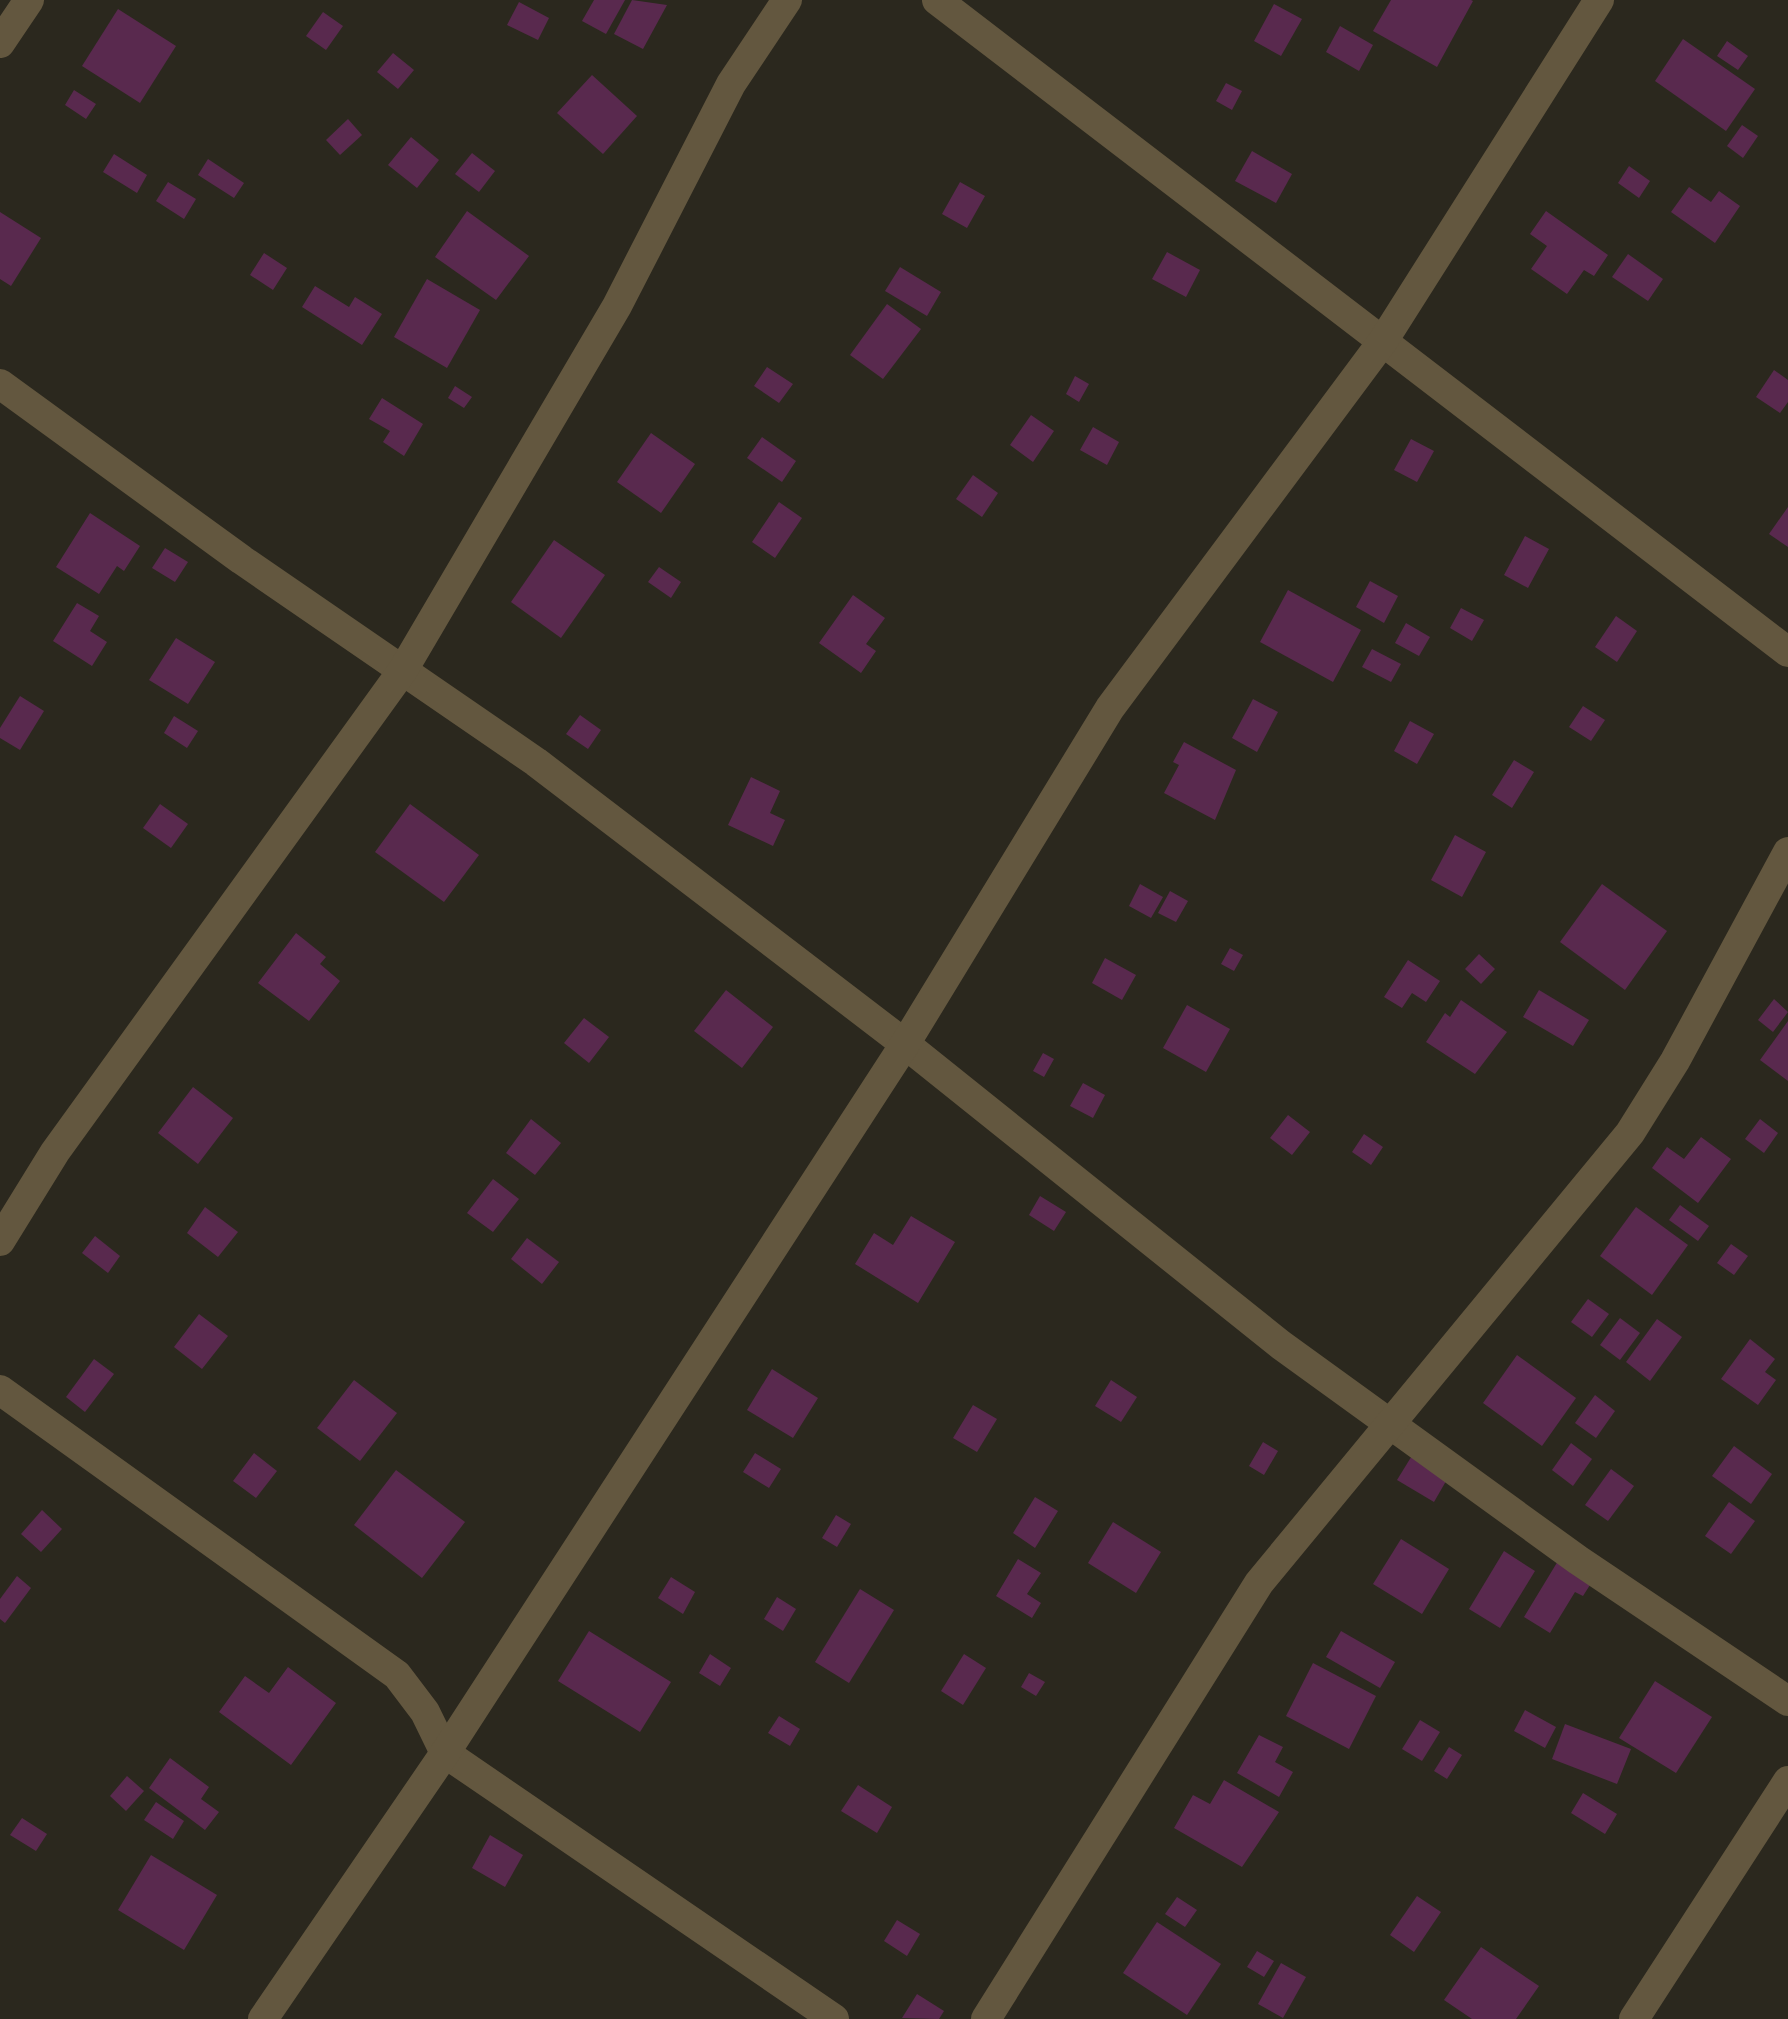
<svg xmlns="http://www.w3.org/2000/svg" width="1788" height="2019" viewBox="0 0 1788 2019" font-family="Merriweather,serif">
<style>
.building{fill:#59294e}
.lines{fill:none;stroke-linecap:round;stroke-linejoin:round}
.minor{stroke:#63573f;stroke-width:30}
</style>
<rect width="100%" height="100%" fill="#2b281e"/>
<g class="building">
<path d="M594,0H625L606,34L582,21Z"/>
<path d="M632,0L667,5L643,49L614,34Z"/>
<path d="M1391,0H1471L1473,1L1437,67L1373,31Z"/>
<path d="M519,2L549,18L538,40L507,25Z"/>
<path d="M1274,4L1302,19L1281,56L1254,41Z"/>
<path d="M118,9L176,46L140,103L82,66Z"/>
<path d="M323,12L343,26L326,50L306,36Z"/>
<path d="M1340,26L1373,45L1359,71L1326,52Z"/>
<path d="M1683,39L1755,89L1726,131L1655,81Z"/>
<path d="M1727,41L1748,56L1738,70L1717,56Z"/>
<path d="M393,53L414,70L398,89L377,72Z"/>
<path d="M592,75L637,116L603,154L557,113Z"/>
<path d="M1226,83L1242,91L1232,110L1216,101Z"/>
<path d="M74,90L96,104L86,119L65,105Z"/>
<path d="M348,119L362,135L340,155L326,140Z"/>
<path d="M1742,125L1758,136L1743,158L1727,146Z"/>
<path d="M411,137L439,160L417,188L388,165Z"/>
<path d="M1252,151L1292,174L1276,203L1235,181Z"/>
<path d="M472,153L495,171L479,192L455,174Z"/>
<path d="M114,154L147,175L137,193L103,172Z"/>
<path d="M208,159L244,183L234,198L198,175Z"/>
<path d="M1629,166L1650,181L1639,198L1618,183Z"/>
<path d="M168,182L196,199L184,219L156,201Z"/>
<path d="M960,182L985,196L967,228L942,214Z"/>
<path d="M1689,187L1711,202L1719,191L1740,206L1715,243L1671,212Z"/>
<path d="M467,211L529,256L496,300L435,257Z"/>
<path d="M1546,211L1608,255L1594,276L1584,270L1567,294L1531,269L1547,246L1530,234Z"/>
<path d="M0,212L41,238L11,286L0,279Z"/>
<path d="M1167,252L1200,270L1186,297L1152,279Z"/>
<path d="M264,253L287,268L273,290L250,275Z"/>
<path d="M1628,254L1663,279L1648,301L1612,277Z"/>
<path d="M900,267L941,292L927,316L885,291Z"/>
<path d="M427,279L480,310L447,368L394,337Z"/>
<path d="M315,286L349,307L355,297L382,314L362,345L302,307Z"/>
<path d="M887,304L921,329L883,379L850,355Z"/>
<path d="M767,367L793,384L779,403L754,386Z"/>
<path d="M1774,370L1788,380V402L1780,413L1756,397Z"/>
<path d="M1075,376L1089,384L1079,402L1066,394Z"/>
<path d="M455,386L472,397L464,408L448,398Z"/>
<path d="M382,398L423,424L404,456L383,442L390,431L369,419Z"/>
<path d="M1031,415L1054,431L1033,462L1010,445Z"/>
<path d="M1093,427L1119,442L1107,465L1080,450Z"/>
<path d="M651,433L695,464L661,513L617,482Z"/>
<path d="M762,437L796,461L782,482L747,458Z"/>
<path d="M1411,439L1434,451L1417,482L1394,470Z"/>
<path d="M973,475L998,493L982,517L956,499Z"/>
<path d="M779,502L802,518L775,558L752,542Z"/>
<path d="M1788,507V547L1769,534Z"/>
<path d="M90,513L140,546L124,571L117,566L99,594L56,567Z"/>
<path d="M1525,536L1549,549L1528,588L1504,575Z"/>
<path d="M554,540L605,575L561,638L511,602Z"/>
<path d="M165,548L188,562L175,582L152,568Z"/>
<path d="M659,567L681,582L671,598L648,582Z"/>
<path d="M1370,581L1398,596L1384,623L1356,607Z"/>
<path d="M1288,590L1361,630L1333,682L1260,642Z"/>
<path d="M853,595L885,618L866,644L876,651L861,673L819,643Z"/>
<path d="M77,603L99,616L90,631L107,642L92,666L53,641Z"/>
<path d="M1461,608L1484,620L1472,641L1450,628Z"/>
<path d="M1616,616L1637,631L1617,662L1595,647Z"/>
<path d="M1406,623L1430,637L1419,656L1395,643Z"/>
<path d="M176,638L215,662L188,704L149,680Z"/>
<path d="M1372,649L1401,664L1391,682L1362,667Z"/>
<path d="M20,696L44,711L20,750L0,738V728Z"/>
<path d="M1253,699L1278,712L1257,752L1232,738Z"/>
<path d="M1583,706L1605,720L1591,741L1569,727Z"/>
<path d="M580,715L601,730L588,749L566,734Z"/>
<path d="M174,716L198,731L187,748L164,733Z"/>
<path d="M1410,721L1434,734L1417,764L1394,751Z"/>
<path d="M1184,742L1236,770L1215,820L1164,793L1179,765L1173,762Z"/>
<path d="M1514,760L1534,772L1512,808L1492,795Z"/>
<path d="M751,777L780,791L770,813L785,820L773,846L728,825Z"/>
<path d="M160,804L188,824L171,848L143,828Z"/>
<path d="M410,804L479,855L444,902L375,852Z"/>
<path d="M1455,835L1486,852L1462,897L1431,880Z"/>
<path d="M1140,884L1163,897L1151,918L1129,906Z"/>
<path d="M1602,884L1667,931L1625,990L1560,942Z"/>
<path d="M1170,891L1188,901L1176,922L1158,913Z"/>
<path d="M296,933L326,957L320,964L340,981L309,1021L258,983Z"/>
<path d="M1230,948L1243,955L1234,971L1221,964Z"/>
<path d="M1479,954L1495,969L1481,984L1465,969Z"/>
<path d="M1105,958L1136,975L1122,1000L1092,983Z"/>
<path d="M1408,960L1440,981L1426,1002L1412,993L1402,1008L1384,997Z"/>
<path d="M726,990L773,1027L742,1068L694,1031Z"/>
<path d="M1539,990L1589,1020L1573,1046L1523,1017Z"/>
<path d="M1774,999L1788,1012L1773,1032L1758,1020Z"/>
<path d="M1461,1000L1507,1032L1475,1074L1426,1042L1445,1013L1450,1017Z"/>
<path d="M1187,1005L1230,1029L1206,1072L1163,1048Z"/>
<path d="M584,1018L609,1037L589,1063L564,1043Z"/>
<path d="M1788,1021V1081L1760,1060Z"/>
<path d="M1043,1053L1054,1059L1044,1077L1033,1071Z"/>
<path d="M1083,1083L1105,1095L1093,1118L1070,1106Z"/>
<path d="M193,1087L233,1118L198,1164L158,1133Z"/>
<path d="M1288,1115L1310,1132L1292,1155L1270,1138Z"/>
<path d="M531,1119L561,1143L535,1175L506,1153Z"/>
<path d="M1760,1119L1778,1133L1764,1153L1745,1139Z"/>
<path d="M1364,1134L1383,1147L1371,1165L1352,1152Z"/>
<path d="M1701,1137L1731,1159L1698,1203L1652,1168L1667,1147L1684,1159Z"/>
<path d="M493,1179L519,1199L493,1232L467,1213Z"/>
<path d="M1040,1196L1066,1212L1054,1231L1029,1215Z"/>
<path d="M1680,1205L1709,1226L1698,1241L1669,1220Z"/>
<path d="M205,1207L238,1232L218,1257L187,1233Z"/>
<path d="M1636,1207L1688,1245L1652,1295L1600,1256Z"/>
<path d="M911,1216L955,1242L918,1303L855,1264L874,1233L893,1245Z"/>
<path d="M95,1236L120,1256L108,1273L82,1253Z"/>
<path d="M527,1238L559,1262L542,1284L511,1259Z"/>
<path d="M1731,1244L1748,1256L1734,1275L1717,1263Z"/>
<path d="M1588,1299L1609,1314L1592,1337L1571,1322Z"/>
<path d="M199,1314L228,1336L202,1369L174,1347Z"/>
<path d="M1620,1318L1640,1333L1620,1360L1600,1345Z"/>
<path d="M1657,1319L1682,1337L1650,1381L1626,1362Z"/>
<path d="M1750,1339L1775,1359L1765,1372L1776,1380L1758,1405L1721,1379Z"/>
<path d="M1517,1355L1576,1398L1542,1446L1483,1403Z"/>
<path d="M94,1359L114,1374L85,1412L66,1397Z"/>
<path d="M772,1369L818,1398L793,1438L747,1410Z"/>
<path d="M354,1380L397,1413L360,1461L317,1428Z"/>
<path d="M1111,1380L1137,1397L1121,1422L1095,1406Z"/>
<path d="M1595,1395L1615,1411L1596,1438L1575,1423Z"/>
<path d="M973,1405L997,1419L977,1452L953,1438Z"/>
<path d="M1263,1442L1278,1451L1264,1475L1249,1466Z"/>
<path d="M1571,1443L1592,1459L1573,1486L1552,1470Z"/>
<path d="M1734,1446L1772,1474L1751,1504L1712,1476Z"/>
<path d="M254,1453L277,1471L256,1498L233,1481Z"/>
<path d="M755,1453L781,1469L769,1488L743,1472Z"/>
<path d="M1413,1454L1449,1476L1434,1502L1397,1480Z"/>
<path d="M1611,1469L1634,1486L1608,1521L1585,1505Z"/>
<path d="M396,1470L465,1522L422,1578L354,1525Z"/>
<path d="M1035,1497L1058,1511L1035,1548L1013,1533Z"/>
<path d="M1729,1502L1755,1521L1731,1554L1705,1536Z"/>
<path d="M42,1510L62,1529L41,1552L21,1534Z"/>
<path d="M836,1515L851,1524L837,1547L822,1538Z"/>
<path d="M1113,1522L1161,1552L1136,1593L1088,1563Z"/>
<path d="M1401,1539L1449,1569L1422,1614L1373,1584Z"/>
<path d="M1504,1551L1535,1571L1500,1628L1469,1609Z"/>
<path d="M1561,1556L1595,1577L1583,1596L1575,1592L1550,1633L1524,1617Z"/>
<path d="M1018,1559L1041,1573L1027,1594L1041,1603L1032,1618L996,1596Z"/>
<path d="M17,1576L31,1588L5,1623L0,1619V1599Z"/>
<path d="M671,1577L695,1592L683,1614L658,1598Z"/>
<path d="M860,1589L894,1610L849,1683L815,1662Z"/>
<path d="M777,1597L796,1609L783,1631L764,1619Z"/>
<path d="M589,1631L671,1682L640,1732L558,1681Z"/>
<path d="M1341,1631L1395,1662L1380,1688L1326,1657Z"/>
<path d="M710,1654L731,1668L720,1686L699,1673Z"/>
<path d="M964,1654L986,1668L963,1705L941,1691Z"/>
<path d="M1313,1663L1376,1696L1349,1749L1286,1716Z"/>
<path d="M288,1667L336,1703L291,1765L219,1712L245,1676L269,1693Z"/>
<path d="M1029,1673L1045,1682L1036,1696L1021,1687Z"/>
<path d="M1655,1681L1712,1717L1676,1773L1619,1738Z"/>
<path d="M1525,1710L1556,1727L1545,1748L1514,1731Z"/>
<path d="M779,1716L800,1729L790,1746L768,1733Z"/>
<path d="M1420,1720L1440,1732L1422,1761L1402,1749Z"/>
<path d="M1565,1724L1631,1749L1617,1784L1552,1759Z"/>
<path d="M1259,1735L1283,1747L1275,1762L1293,1772L1279,1797L1237,1773Z"/>
<path d="M1449,1747L1462,1755L1447,1779L1434,1771Z"/>
<path d="M170,1758L209,1787L201,1799L219,1812L205,1830L149,1788Z"/>
<path d="M127,1776L144,1791L126,1811L110,1796Z"/>
<path d="M1224,1780L1279,1812L1242,1867L1174,1828L1193,1795L1210,1804Z"/>
<path d="M858,1785L892,1807L877,1833L841,1811Z"/>
<path d="M1583,1793L1617,1814L1605,1834L1571,1813Z"/>
<path d="M156,1802L184,1821L173,1839L144,1820Z"/>
<path d="M22,1818L47,1834L36,1851L10,1835Z"/>
<path d="M490,1835L523,1855L505,1887L472,1868Z"/>
<path d="M151,1855L217,1895L184,1950L118,1910Z"/>
<path d="M1417,1896L1441,1912L1414,1952L1390,1935Z"/>
<path d="M1177,1897L1197,1910L1185,1927L1165,1914Z"/>
<path d="M897,1920L920,1934L907,1956L884,1941Z"/>
<path d="M1157,1922L1221,1964L1187,2015L1123,1973Z"/>
<path d="M1481,1947L1539,1986L1516,2019H1472L1444,2000Z"/>
<path d="M1257,1951L1274,1961L1264,1977L1247,1967Z"/>
<path d="M1281,1963L1306,1977L1283,2018L1258,2004Z"/>
<path d="M917,1994L944,2011L939,2019L902,2018Z"/>
</g>
<g class="lines">
<g class="minor">
<path d="M937,0L1788,652"/>
<path d="M0,43L29,0"/>
<path d="M0,384L242,560L536,762L905,1044L1281,1345L1578,1560L1788,1701"/>
<path d="M0,1241L55,1152L403,670L617,306L731,84L787,0"/>
<path d="M0,1390L397,1675L425,1712L445,1753L834,2019"/>
<path d="M263,2019L445,1753L905,1044L1110,708L1383,341L1599,0"/>
<path d="M986,2019L1259,1583L1630,1133L1675,1061L1788,852"/>
<path d="M1634,2019L1788,1781"/>
</g>
</g>
</svg>
